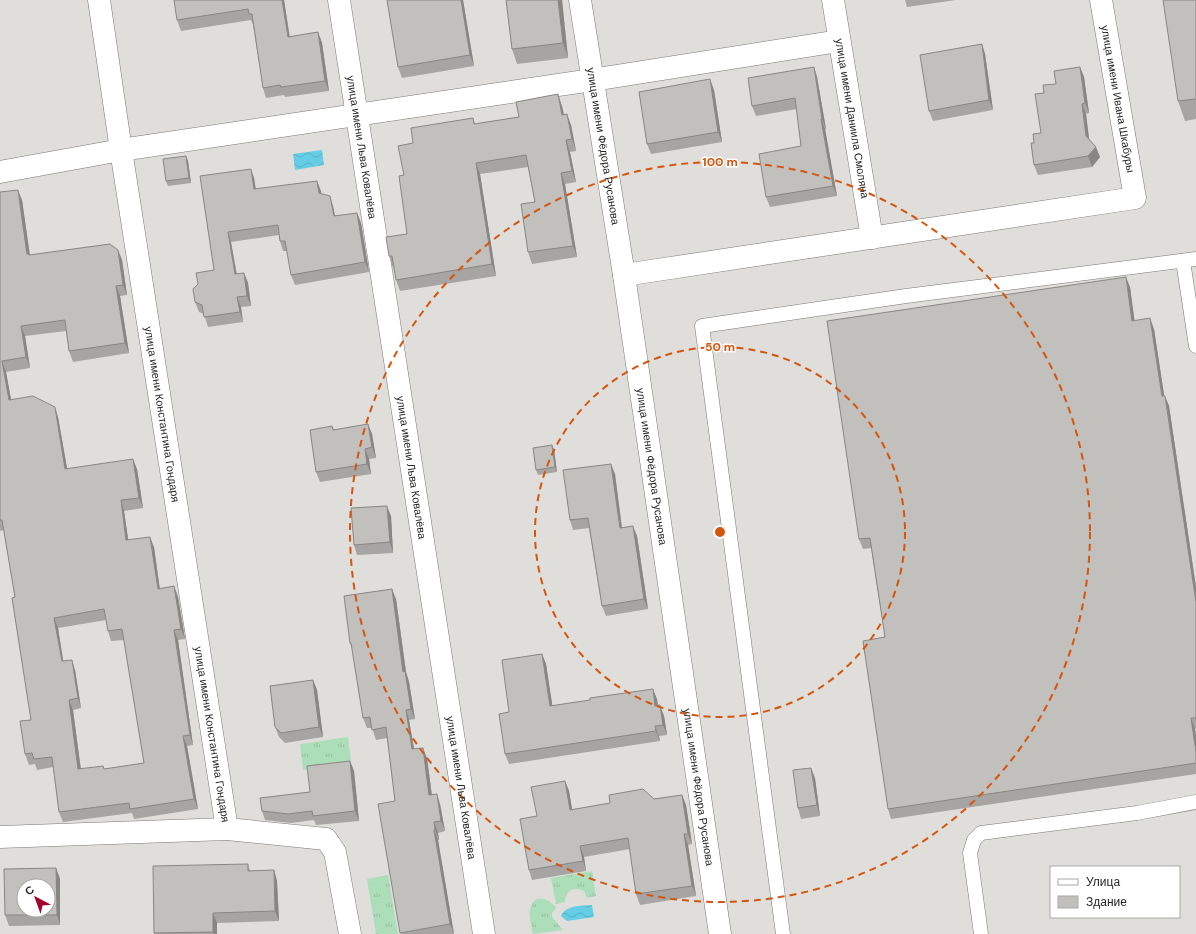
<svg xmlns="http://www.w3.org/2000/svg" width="1196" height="934" viewBox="0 0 1196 934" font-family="'DM Sans',sans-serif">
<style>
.grass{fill:url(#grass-tufts)}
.water{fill:url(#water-waves)}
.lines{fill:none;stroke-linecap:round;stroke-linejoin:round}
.service-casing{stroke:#7a7875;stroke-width:15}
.minor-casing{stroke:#7a7875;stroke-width:23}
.service{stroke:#fff;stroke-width:14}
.minor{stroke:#fff;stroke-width:22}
.wall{fill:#a7a5a3;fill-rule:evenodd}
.shaded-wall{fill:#888684}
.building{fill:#c2c0bd;stroke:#888684;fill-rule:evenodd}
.ring{fill:none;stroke:#d5540e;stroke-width:2;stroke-dasharray:7 5}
.labels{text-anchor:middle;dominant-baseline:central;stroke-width:3;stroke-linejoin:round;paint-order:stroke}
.street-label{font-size:11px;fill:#262524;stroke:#fff}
.centre{fill:#d5540e;stroke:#fff;stroke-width:2}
.ring-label{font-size:12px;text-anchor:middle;font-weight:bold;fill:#d5540e;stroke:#fff;stroke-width:3;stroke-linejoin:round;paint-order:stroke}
</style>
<defs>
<pattern id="grass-tufts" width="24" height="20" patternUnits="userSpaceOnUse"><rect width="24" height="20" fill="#addeba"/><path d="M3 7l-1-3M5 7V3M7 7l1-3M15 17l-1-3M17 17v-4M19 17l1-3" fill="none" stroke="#95bea0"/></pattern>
<pattern id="water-waves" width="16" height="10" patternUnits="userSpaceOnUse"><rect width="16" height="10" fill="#65cde5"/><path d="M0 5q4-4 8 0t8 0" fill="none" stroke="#58b0c4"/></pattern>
</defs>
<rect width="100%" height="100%" fill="#e0deda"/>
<g class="grass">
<path d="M348,737L351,763L303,770L300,744Z"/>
<path d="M592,871L596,896L587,898L584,891C574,886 565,890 565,902L556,904L551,878Z"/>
<path d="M388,875L398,934H376L367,879Z"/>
<path d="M537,899C546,898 550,901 556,908L552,913V917L563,930L533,934C531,922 525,907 537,899Z"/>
</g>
<g class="water">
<path d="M322,150L324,165L295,170L293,154Z"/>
<path d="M592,905L594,917L567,921L561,916C566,905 581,906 592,905Z"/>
</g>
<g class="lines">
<defs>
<g id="service">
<path d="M1183,261L1196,346"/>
<path d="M783,934L702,326L906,296L1196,259"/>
<path d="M981,934L970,853L974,840L981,833L1137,813L1196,802"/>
</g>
<g id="minor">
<path id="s1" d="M99,0L121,150L227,829"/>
<path id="s2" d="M339,0L484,934"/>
<path id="s3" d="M580,0L624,275L720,934"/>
<path id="s4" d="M833,0L872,238"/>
<path d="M0,172L121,150L592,80L839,41"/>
<path d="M624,275L1135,198L1101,0"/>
<path d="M0,837L227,829L326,839L335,852L350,934"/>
</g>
</defs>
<use href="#service" class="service-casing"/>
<use href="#minor" class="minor-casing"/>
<use href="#service" class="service"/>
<use href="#minor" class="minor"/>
</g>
<g class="wall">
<path d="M284,0L290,37L318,32L322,43L329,91L285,97L284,95L266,98L263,88L253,25L251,20L181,31L177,20Z"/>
<path d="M463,0L474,66L402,78L398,67Z"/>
<path d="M506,0H562L568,58L517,64L512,49Z"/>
<path d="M905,0H956L907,7Z"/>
<path d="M1196,0V119L1185,121L1178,101Z"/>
<path d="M982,44L985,54L993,110L933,121L929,111Z"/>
<path d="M814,67L817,77L826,129H825L837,196L770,207L766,197L801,146L797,109L756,116L752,106Z"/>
<path d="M1080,67L1084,77L1089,113L1086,114L1089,139L1100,157L1092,167L1038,175L1034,165V143L1041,133L1044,93Z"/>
<path d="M714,90L722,142L651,154L647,144Z"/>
<path d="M562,106L564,115L571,125L576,151L570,152L576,182L565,184L577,257L532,264L528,252L535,202L528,167L480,174L496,276L400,291L396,280L394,267L393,268L389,256L407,234L404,175L413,143L473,118L475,124L519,117Z"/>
<path d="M186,156L188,161L191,183L168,186L166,181Z"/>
<path d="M200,176L254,178L256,189L317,181L321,193L333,206L335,216L357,213L361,223L369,272L295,285L291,275L287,251H283L280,241L279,235L231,242L237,274L244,273L248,283L251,306L241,307L243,322L208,327L204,314L199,312L195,302L214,270Z"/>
<path d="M22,200L30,255L118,250L122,260L127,295L120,296L129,353L73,362L69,351L66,331L25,336L30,368L6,372L11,400L58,417L67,469H137L143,508L124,511L128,540L154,547L160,589L174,586L178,597L185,639L178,640L193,745L187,746L198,809L134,819L132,813L63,822L59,812L53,767L37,770L35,764L29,765L25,754L31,720L15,597L4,530L0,531V319ZM106,620L108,631L111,641L124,640L144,763L104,769H81L73,710L81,708L75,670L63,661L58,628Z"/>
<path d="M1130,287L1134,321L1154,329L1164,396L1169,406L1196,587V729H1195L1196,737V774L891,819L888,809L885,637L871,548L863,549L859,539Z"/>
<path d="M368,424L372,434L376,458L369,459L371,474L320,482L316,472L332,426L334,430Z"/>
<path d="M552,445L554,450L557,472L538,475L536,470Z"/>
<path d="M615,474L622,527L637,536L648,609L606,616L602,606L589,528L573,530L570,520Z"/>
<path d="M391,516L393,553L357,555L354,545Z"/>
<path d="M396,599L406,672L409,682L415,719L409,720L414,749L427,758L432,795L440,804L445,831L438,833L439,840H438L454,934H401L400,933L395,801L387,738L376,740L372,728H367L363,718L352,648L350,643Z"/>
<path d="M542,654L546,664L552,706L657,699L658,706L664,716L667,735L659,736L660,741L509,764L505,754L509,712Z"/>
<path d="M313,680L317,690L323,737L285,743L279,737L275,727Z"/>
<path d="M350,761L354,771L359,821L316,825L314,820L291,823L265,820L262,811L310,792Z"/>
<path d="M815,778L820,816L801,819L798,808Z"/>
<path d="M565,781L569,791L572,810L654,799L682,795L686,805L692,844L688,845L696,896L640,905L636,894L630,849L584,857L586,871L532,880L529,870L537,816Z"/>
<path d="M248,864L250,871L274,870L277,881L279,921L217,923V934H154V933Z"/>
<path d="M56,868L60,879V925L9,926L5,915Z"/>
</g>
<g class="shaded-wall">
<path d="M282,0H284L291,47L288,37Z"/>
<path d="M461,0H463L474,66L470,55Z"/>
<path d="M558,0H562L568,58L563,43Z"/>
<path d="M318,32L322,43L329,91L325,81Z"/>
<path d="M982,44L985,54L993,110L989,100Z"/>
<path d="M814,67L817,77L826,129L822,119Z"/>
<path d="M1080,67L1084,77L1089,113L1085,103Z"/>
<path d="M710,79L714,90L722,142L718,132Z"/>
<path d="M558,94L562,106L566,126L562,115Z"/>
<path d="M1082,104L1086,114L1090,146L1086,136Z"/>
<path d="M567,114L571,125L576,151L572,139Z"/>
<path d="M821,119L825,129L837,196L833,186Z"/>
<path d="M566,140L570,152L576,182L572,171Z"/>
<path d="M1096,147L1100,157L1092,167L1088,156Z"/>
<path d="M186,156L188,161L191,183L189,178Z"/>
<path d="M476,163L480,174L496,276L492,264Z"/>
<path d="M251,169L254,178L257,199L254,189Z"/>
<path d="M561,173L565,184L577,257L573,246Z"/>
<path d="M317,181L321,191L322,203L319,193Z"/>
<path d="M18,190L22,200L30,257L27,254Z"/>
<path d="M330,196L333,206L337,226L334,216Z"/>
<path d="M357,213L361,223L369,272L365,262Z"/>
<path d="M228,232L231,242L238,284L235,274Z"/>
<path d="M118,250L122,260L127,295L123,285Z"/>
<path d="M244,273L248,283L251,306L247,296Z"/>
<path d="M1126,277L1130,287L1136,331L1132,321Z"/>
<path d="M116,286L120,296L129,353L125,343Z"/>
<path d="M237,297L241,307L243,322L240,312Z"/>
<path d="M1150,318L1154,329L1166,407L1162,396Z"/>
<path d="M21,326L25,336L30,368L26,357Z"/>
<path d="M2,361L6,372L13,410L9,400Z"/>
<path d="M1165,396L1169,406L1196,587V602Z"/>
<path d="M55,407L58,417L69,479L65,469Z"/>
<path d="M368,424L372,434L376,458L372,447Z"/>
<path d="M552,445L554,450L557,472L555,467Z"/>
<path d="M365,449L369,459L371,474L367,464Z"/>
<path d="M133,459L137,469L143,508L139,498Z"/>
<path d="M611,464L615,474L623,538L620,528Z"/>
<path d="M121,500L124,511L130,551L126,540Z"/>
<path d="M387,506L391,516L393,553L390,542Z"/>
<path d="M633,526L637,536L648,609L644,599Z"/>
<path d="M150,537L154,547L161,599L158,589Z"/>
<path d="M174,586L178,597L185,639L181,629Z"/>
<path d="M392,589L396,599L406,672L409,682L415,719L411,709L403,672Z"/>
<path d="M54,618L58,628L65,672L62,661Z"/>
<path d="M174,630L178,640L193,745L190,735Z"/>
<path d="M542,654L546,664L554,716L550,706Z"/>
<path d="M72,660L75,670L81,708L78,698Z"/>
<path d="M313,680L317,690L323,737L319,727Z"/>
<path d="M653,689L657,699L659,716L655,706Z"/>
<path d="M69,700L73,710L82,779L78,769Z"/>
<path d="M660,705L664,716L667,735L663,725Z"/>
<path d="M406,710L409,720L416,760L412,749Z"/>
<path d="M1191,718L1195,729L1196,737V752Z"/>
<path d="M655,726L659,736L660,741L656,731Z"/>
<path d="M183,736L187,746L198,809L194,799Z"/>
<path d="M423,748L427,758L433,805L429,795Z"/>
<path d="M350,761L354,771L359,821L355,811Z"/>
<path d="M811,768L815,778L820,816L817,805Z"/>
<path d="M565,781L569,791L574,820L570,810Z"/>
<path d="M437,794L440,804L445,831L441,821Z"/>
<path d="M682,795L686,805L692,844L688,834Z"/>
<path d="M434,822L438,833L439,840L435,830Z"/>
<path d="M434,830L438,840L454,934L450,924Z"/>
<path d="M684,834L688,845L696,896L692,886Z"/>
<path d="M580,846L584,857L586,871L583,861Z"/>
<path d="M56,868L60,879V925L57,915Z"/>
<path d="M274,870L277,881L279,921L275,911Z"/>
<path d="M213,913L217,923V934H214L213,932Z"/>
</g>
<g class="building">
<path d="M174,0H282L288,37L318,32L325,81L281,87L280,85L263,88L252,14H249L248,9L177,20Z"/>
<path d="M387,0H461L470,55L398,67Z"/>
<path d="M506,0H558L563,43L512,49Z"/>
<path d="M1163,0H1196V99L1178,101Z"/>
<path d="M982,44L989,100L929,111L920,55Z"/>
<path d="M814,67L822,119H821L833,186L766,197L759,154L801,146L795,98L752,106L748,78Z"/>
<path d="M1080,67L1085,103L1082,104L1086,136L1096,147L1088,156L1034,165L1031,143H1034L1033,134L1041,133L1035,94L1044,93L1043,85L1056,84L1054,71Z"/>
<path d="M710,79L718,132L647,144L639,92Z"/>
<path d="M558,94L562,115L567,114L572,139L566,140L572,171L561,173L573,246L528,252L521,204L535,202L526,155L476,163L492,264L396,280L392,256H389L386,237L407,234L399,176L404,175L398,146L413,143L411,128L473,118L474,124L519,117L516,102Z"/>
<path d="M186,156L189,178L166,181L163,159Z"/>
<path d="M251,169L254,189L317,181L319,193L330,196L334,216L357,213L365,262L291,275L285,241H280L278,225L228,232L235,274L244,273L247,296L237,297L240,312L204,317L202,305L195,302L193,289L198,284L196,273L214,270L200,176Z"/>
<path d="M18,190L27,254H29V255L110,244L118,250L123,285L116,286L125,343L69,351L65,320L21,326L26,357L2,361L9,400L33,396L55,407L65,469L133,459L139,498L121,500L126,540L150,537L158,589L174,586L181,629L174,630L190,735L183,736L194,799L130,809L129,803L59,812L52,757L34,759L32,753L25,754L20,721L31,720L12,598L15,597L2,520H0V192ZM104,609L108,631L122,629L144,763L104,769L103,766L78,769L69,700L78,698L72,660L62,661L54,618Z"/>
<path d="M1126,277L1132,321L1150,318L1162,396H1165L1196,602V718H1191L1196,752V763L888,809L863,641L885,637L870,538L859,539L827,321Z"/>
<path d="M368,424L372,447L365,449L367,464L316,472L310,430L332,426L333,430Z"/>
<path d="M552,445L555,467L536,470L533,448Z"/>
<path d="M611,464L620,528L633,526L644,599L602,606L588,518L570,520L563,470Z"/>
<path d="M387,506L390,542L354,545L351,508Z"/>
<path d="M392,589L403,672L405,671L411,709L406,710L412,749L423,748L429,795L437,794L441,821L434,822L435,830H434L450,924L400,933L378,804L395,801L386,727L372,730L370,717L363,718L351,643H350L344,596Z"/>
<path d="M542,654L550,706L590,700V698L653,689L655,706L660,705L663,725L655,726L656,731L505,754L499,714L509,712L502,660Z"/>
<path d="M313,680L319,727L281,733L275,727L270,686Z"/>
<path d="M350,761L355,811L313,816L312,811L288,814L262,811L260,798L310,792L307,766Z"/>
<path d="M811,768L817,805L798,808L793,770Z"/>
<path d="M565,781L570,810L610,803L609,795L643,789L654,799L682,795L688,834H684L692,886L636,894L628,838L580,846L583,861L529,870L520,819L537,816L531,787Z"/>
<path d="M248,864V871L274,870L275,911L213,913V932L154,933L153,866Z"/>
<path d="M56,868L57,915H5L4,869ZM24,886H48V910H24Z"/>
</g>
<g class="ring">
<circle cx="720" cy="532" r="185"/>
<circle cx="720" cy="532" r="370"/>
</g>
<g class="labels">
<g class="street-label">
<text transform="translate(1118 99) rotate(80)">улица имени Ивана Шкабуры</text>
<text stroke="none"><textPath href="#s4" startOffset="120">улица имени Даниила Смоляна</textPath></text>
<text stroke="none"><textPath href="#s3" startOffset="148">улица имени Фёдора Русанова</textPath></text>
<text stroke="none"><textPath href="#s2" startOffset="149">улица имени Льва Ковалёва</textPath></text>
<text stroke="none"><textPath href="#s1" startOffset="419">улица имени Константина Гондаря</textPath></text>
<text stroke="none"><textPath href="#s2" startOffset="473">улица имени Льва Ковалёва</textPath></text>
<text stroke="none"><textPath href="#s3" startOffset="472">улица имени Фёдора Русанова</textPath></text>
<text stroke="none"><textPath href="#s1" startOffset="743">улица имени Константина Гондаря</textPath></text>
<text stroke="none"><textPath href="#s2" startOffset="797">улица имени Льва Ковалёва</textPath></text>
<text stroke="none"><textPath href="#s3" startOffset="796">улица имени Фёдора Русанова</textPath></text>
</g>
</g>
<circle cx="720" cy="532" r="6" class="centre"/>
<g class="ring-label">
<text x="720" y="166">100 m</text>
<text x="720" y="351">50 m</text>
</g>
<rect x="1050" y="866" width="130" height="52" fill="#ffffff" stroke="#a8a8a7"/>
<rect x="1058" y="879" width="20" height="6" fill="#ffffff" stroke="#a8a8a7"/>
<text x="1086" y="886" font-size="12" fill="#262524">Улица</text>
<rect x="1058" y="896" width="20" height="12" fill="#c2c0bd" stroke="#a8a8a7"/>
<text x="1086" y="906" font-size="12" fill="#262524">Здание</text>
<g transform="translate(36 898) rotate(319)"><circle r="19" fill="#ffffff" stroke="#a8a8a7"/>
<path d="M0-3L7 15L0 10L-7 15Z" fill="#a2032d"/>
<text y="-6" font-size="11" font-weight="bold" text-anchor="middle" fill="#262524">С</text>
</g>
</svg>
